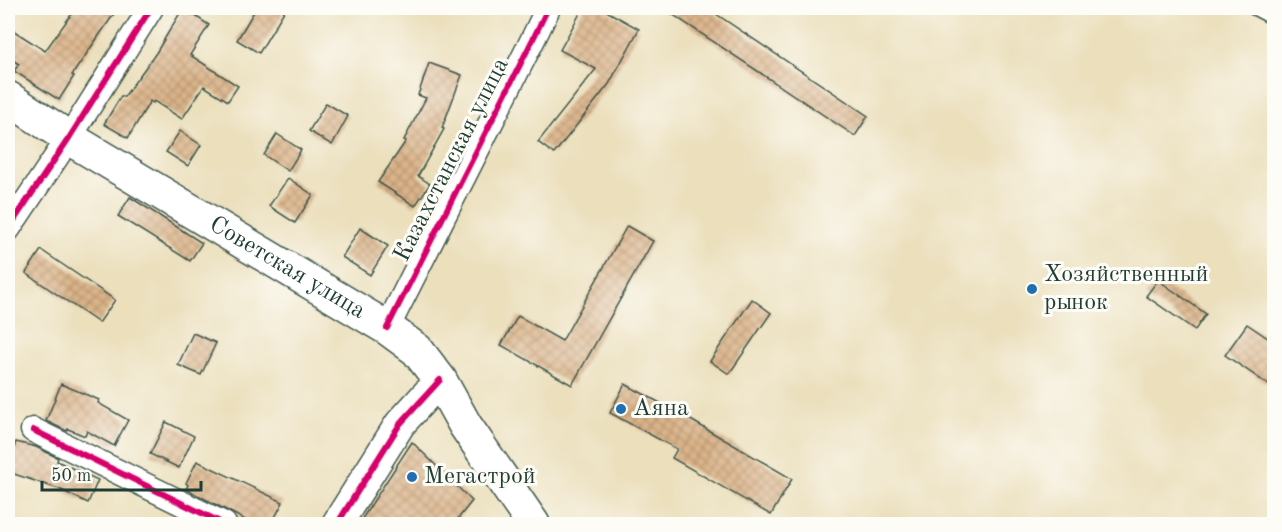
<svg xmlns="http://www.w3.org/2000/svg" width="1282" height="532" viewBox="0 0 1282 532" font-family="'Old Standard TT',serif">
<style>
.building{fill:url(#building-cross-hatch)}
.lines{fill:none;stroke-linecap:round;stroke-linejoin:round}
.service-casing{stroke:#3e5548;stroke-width:15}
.minor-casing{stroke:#3e5548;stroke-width:27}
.tertiary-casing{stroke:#3e5548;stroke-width:33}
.secondary-casing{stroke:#3e5548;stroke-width:36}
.service{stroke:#fff;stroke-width:12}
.minor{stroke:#fff;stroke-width:24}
.tertiary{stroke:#fff;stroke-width:30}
.secondary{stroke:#fff;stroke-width:33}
.cycleway-casing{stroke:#fdfcf7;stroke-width:10}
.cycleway{stroke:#d6006c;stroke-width:6}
.poi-dot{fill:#1f6fb2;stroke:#fdfcf7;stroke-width:2}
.labels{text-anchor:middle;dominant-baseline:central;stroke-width:6;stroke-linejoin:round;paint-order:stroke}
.street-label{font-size:24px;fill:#1f3d34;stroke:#fdfcf7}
.poi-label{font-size:24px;fill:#1f3d34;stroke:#fdfcf7;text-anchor:start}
</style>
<defs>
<pattern id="building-cross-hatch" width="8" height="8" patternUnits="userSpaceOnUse" patternTransform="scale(1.5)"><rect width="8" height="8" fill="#dcb489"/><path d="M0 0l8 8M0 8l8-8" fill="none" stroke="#b29471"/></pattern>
</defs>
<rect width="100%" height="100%" fill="#fdfcf7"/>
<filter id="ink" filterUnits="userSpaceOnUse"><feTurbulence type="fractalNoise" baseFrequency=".0167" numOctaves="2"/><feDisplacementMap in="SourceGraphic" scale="12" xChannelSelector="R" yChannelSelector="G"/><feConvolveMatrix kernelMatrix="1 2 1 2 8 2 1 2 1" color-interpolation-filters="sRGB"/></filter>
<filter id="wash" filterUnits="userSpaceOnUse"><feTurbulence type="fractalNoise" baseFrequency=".008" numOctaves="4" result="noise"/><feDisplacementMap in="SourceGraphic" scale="24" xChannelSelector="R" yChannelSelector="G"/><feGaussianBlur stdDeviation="1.35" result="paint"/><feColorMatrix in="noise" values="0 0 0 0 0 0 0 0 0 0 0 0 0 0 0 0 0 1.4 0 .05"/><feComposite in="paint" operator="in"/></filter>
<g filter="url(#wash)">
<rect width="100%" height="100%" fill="#ebdfbc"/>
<g id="blocks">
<g class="building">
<path d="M76,8H118L72,75L74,76L59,100L14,71L19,64L8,57V27L45,51Z"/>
<path d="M183,8L209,25L190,55L238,86L228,101L204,86L182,119L154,101L153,103L150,101L128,138L104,124L121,96L124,97L156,53Z"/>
<path d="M256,8H286L259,53L237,40Z"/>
<path d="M583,8H601L639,29L609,84L554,154L538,142L596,69L560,50Z"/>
<path d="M663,8H707L868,116L855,136Z"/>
<path d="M429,63L462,75L442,128L444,129L418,176L430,184L415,206L378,182L406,141L404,140L426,98L418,95Z"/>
<path d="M326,103L348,116L332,145L309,131Z"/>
<path d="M180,131L201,145L188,166L166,152Z"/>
<path d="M277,134L301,150L288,171L264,155Z"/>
<path d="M288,178L313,195L295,223L269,206Z"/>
<path d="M130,197L202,243L190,261L118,216Z"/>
<path d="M627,226L653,241L572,385L501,345L518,316L562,341Z"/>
<path d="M360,228L388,246L370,275L342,257Z"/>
<path d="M41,250L115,300L99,323L26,273Z"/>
<path d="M1158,280L1206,314L1195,330L1146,296Z"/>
<path d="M752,299L771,313L729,374L710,361Z"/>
<path d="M1247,324L1275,343V389L1225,355Z"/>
<path d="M193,333L216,343L201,375L178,365Z"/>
<path d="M61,384L99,400L98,403L128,420L114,446L87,431L85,436L68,429L67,431L46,421Z"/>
<path d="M625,384L677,412L792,479L771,515L672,458L677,449L610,413Z"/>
<path d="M166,422L194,436L179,468L150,454Z"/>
<path d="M16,442L36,447L58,458L57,461L98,480L88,503L59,489L8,472V466Z"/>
<path d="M412,442L472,501L453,525H358Z"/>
<path d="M197,461L283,502L271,525H255L186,489L188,485L186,483Z"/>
</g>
</g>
</g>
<g filter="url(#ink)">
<use href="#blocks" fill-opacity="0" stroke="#3e5548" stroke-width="1.5"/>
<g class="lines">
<defs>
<path id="service" d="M1253,8L1274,19"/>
<g id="minor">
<path d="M8,229L69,138L151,8"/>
<path d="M387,328L534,37L548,8"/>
<path d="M33,430L224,524"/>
</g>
<path id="tertiary" d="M337,524L400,424L440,380"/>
<g id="secondary">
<path id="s1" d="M8,98L69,138L387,328L417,350L440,380L465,425L533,524"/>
</g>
</defs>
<use href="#service" class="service-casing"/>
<use href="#minor" class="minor-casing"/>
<use href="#tertiary" class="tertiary-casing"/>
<use href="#secondary" class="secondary-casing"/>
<use href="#service" class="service"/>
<use href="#minor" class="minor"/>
<use href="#tertiary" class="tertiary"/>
<use href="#secondary" class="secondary"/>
<defs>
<g id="cycleway">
<path d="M8,229L69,138L151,8"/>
<path d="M387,328L534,37L548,8"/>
<path d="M33,430L224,524"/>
<path d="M337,524L400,424L440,380"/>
</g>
</defs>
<use href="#cycleway" class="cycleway-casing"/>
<use href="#cycleway" class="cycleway"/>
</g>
</g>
<g class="poi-dot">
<circle cx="1032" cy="289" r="6"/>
<circle cx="621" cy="409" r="6"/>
<circle cx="412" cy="477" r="6"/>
</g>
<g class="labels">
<g class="street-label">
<text transform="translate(452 160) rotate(-63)">Казахстанская улица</text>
<text stroke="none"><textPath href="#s1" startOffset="327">Советская улица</textPath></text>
</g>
<g class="poi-label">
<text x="1044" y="275">Хозяйственный<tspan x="1044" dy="28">рынок</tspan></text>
<text x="633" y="409">Аяна</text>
<text x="424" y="477">Мегастрой</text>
</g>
</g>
<rect width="1282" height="532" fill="none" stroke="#fdfcf7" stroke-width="30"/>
<path d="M42 481v9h159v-9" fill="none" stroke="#1f3d34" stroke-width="3"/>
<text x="51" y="481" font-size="18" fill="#1f3d34" stroke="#fdfcf7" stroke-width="4.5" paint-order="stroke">50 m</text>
</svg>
